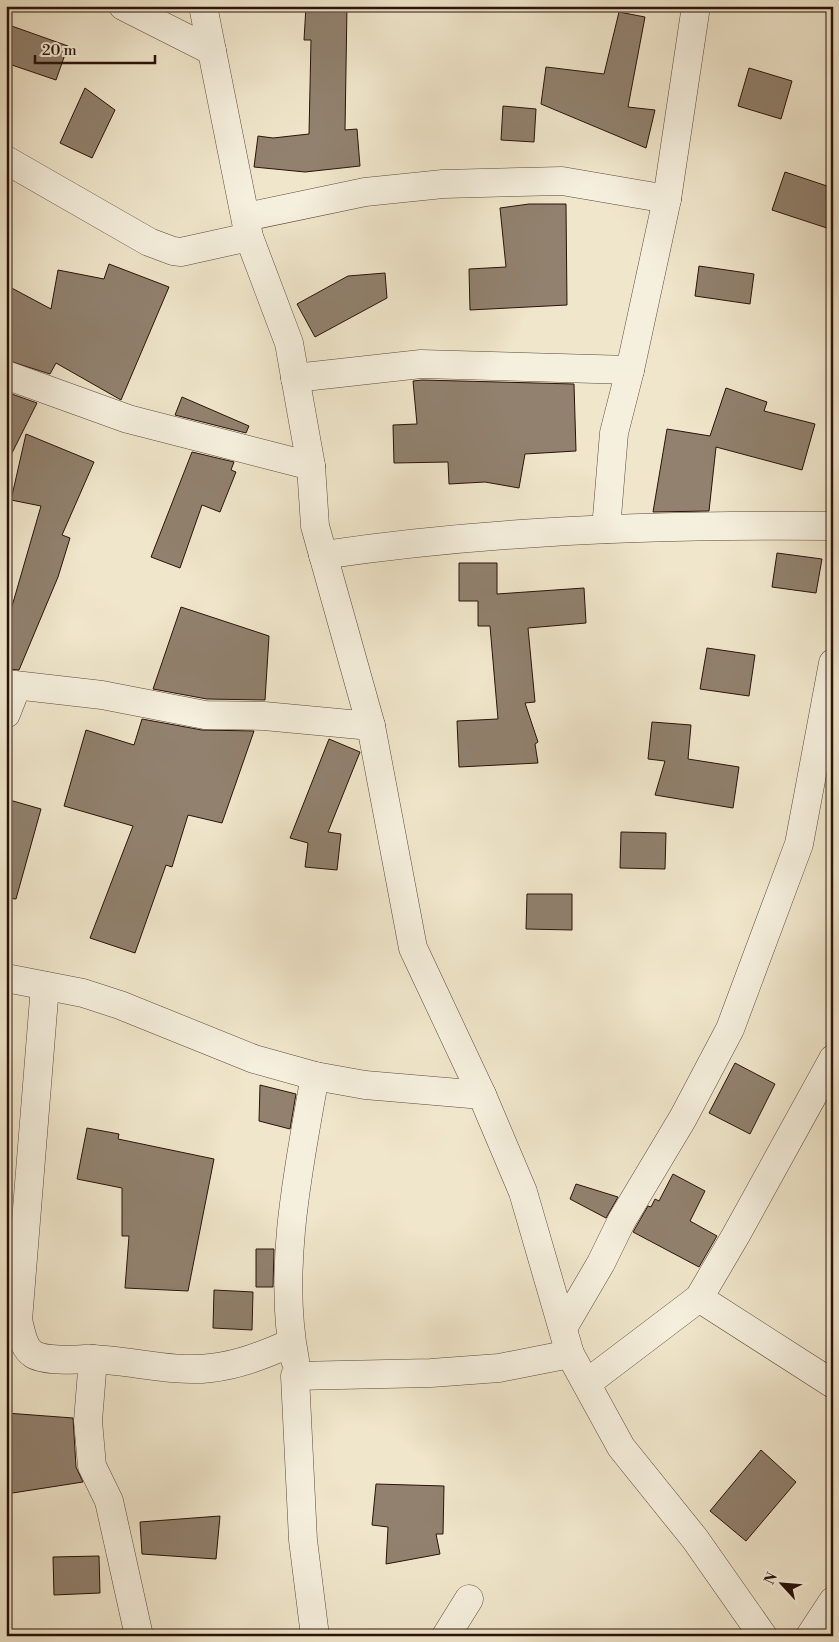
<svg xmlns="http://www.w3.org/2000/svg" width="839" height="1642" viewBox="0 0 839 1642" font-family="'Libre Bodoni',serif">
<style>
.building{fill:#91816e;stroke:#2a130a}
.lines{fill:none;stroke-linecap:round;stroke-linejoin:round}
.minor-casing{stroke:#5c483a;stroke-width:29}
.minor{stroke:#f5efdd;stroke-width:28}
</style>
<rect width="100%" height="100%" fill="#f0e6cb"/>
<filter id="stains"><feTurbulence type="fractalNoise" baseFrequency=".004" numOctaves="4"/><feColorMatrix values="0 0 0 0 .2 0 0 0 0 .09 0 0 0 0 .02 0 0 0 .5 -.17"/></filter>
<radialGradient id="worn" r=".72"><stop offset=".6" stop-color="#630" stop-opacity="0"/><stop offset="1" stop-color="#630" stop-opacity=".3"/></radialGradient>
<g class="building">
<path d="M306,6H347L345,130L357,129L360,166L305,172L254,167L258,136L273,138L309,134L311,40H304Z"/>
<path d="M619,12L645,17L628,107L655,110L646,148L541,104L546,67L604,74Z"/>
<path d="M6,24L68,46L56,80L6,63Z"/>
<path d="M749,68L792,81L781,119L738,106Z"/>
<path d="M85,88L115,110L92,158L60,143Z"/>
<path d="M503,106L536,109L534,142L501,140Z"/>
<path d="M785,172L833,188V230L772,210Z"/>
<path d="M529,204H566L567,305L470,310L469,269L506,267L500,208Z"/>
<path d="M109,264L169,287L121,400L56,363L50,374L6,360V285L51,309L58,270L104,279Z"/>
<path d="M699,266L754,274L750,304L695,296Z"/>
<path d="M385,273L387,298L315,337L297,304L348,276Z"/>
<path d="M422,380L574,384L576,451L525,454L519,488L485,482L449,484L448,462L394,463L393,425L417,424L413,381Z"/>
<path d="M726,388L767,402L764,411L815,424L802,470L716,447L709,511L653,512L667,429L710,436Z"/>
<path d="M6,392L37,403L6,465Z"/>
<path d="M182,397L249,426L246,433L175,415Z"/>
<path d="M26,434L94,462L62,535L70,538L58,577L19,670L6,669V627L41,506L11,500Z"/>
<path d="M192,452L234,462L231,470L236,472L220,512L202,505L180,568L151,557Z"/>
<path d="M777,553L822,559L816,593L772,587Z"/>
<path d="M459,563H497V594L584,588L586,623L528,628L535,702L525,703L538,742L535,744L538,763L459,767L457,721L498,719L490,626H478V601H459Z"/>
<path d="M181,607L269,636L265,700L207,699L153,689Z"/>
<path d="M707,648L755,655L749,696L700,689Z"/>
<path d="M142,719L202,730L254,731L222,823L188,815L172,867L166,865L135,953L90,938L133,826L64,806L86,730L134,745Z"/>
<path d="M652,722L691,725L688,759L739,767L733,808L655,795L665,761L648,759Z"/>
<path d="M329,739L360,752L328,832L341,834L337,870L305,867L308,843L290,838Z"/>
<path d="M6,799L41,809L16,899L6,898Z"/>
<path d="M621,832L666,833L665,869L620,868Z"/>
<path d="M527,894H572V930L526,929Z"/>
<path d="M735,1063L775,1084L750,1134L709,1113Z"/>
<path d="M260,1085L296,1094L290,1129L259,1121Z"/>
<path d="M87,1128L119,1134L118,1139L214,1159L188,1291L125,1288L129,1236H122V1188L77,1179Z"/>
<path d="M673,1174L705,1191L690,1221L717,1236L699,1267L633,1232L648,1206L651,1207L655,1199L659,1201Z"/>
<path d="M576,1184L618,1197L606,1218L570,1199Z"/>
<path d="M256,1249H274L273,1287H256Z"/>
<path d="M214,1290L253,1292L252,1330L213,1328Z"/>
<path d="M6,1413L73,1418L76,1467L83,1482L6,1494Z"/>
<path d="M761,1450L796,1482L746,1541L710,1511Z"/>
<path d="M376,1484L444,1486L443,1534H436L440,1554L386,1564L388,1527L372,1525Z"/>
<path d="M220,1516L216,1559L142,1554L140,1522Z"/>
<path d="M99,1556L100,1593L54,1595L53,1557Z"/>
</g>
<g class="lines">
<defs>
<g id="minor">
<path d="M123,6L212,51"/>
<path d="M203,6L249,237L289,343L311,466L315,526L371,726L413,948L482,1095"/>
<path d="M6,160L149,242L173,251L181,252L249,237"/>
<path d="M246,217L365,192L443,184L562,181L667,199"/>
<path d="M6,375L128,419L311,466"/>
<path d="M295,378L421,364L630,370"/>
<path d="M606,529L614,433L630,370L667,199L696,6"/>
<path d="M323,555C491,530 663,524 833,526"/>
<path d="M6,684L102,695L205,715L264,716L371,726"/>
<path d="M6,714L17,686"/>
<path d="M6,978L83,993L120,1005L254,1059L315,1076L365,1085L482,1095L523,1192L570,1354L621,1447L695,1539L763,1636"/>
<path d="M45,986L18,1320C21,1331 23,1348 33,1354C43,1361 74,1360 86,1359C128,1359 170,1373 211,1368C239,1365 266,1354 291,1343"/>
<path d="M699,1298L833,1384"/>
<path d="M563,1328L601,1263L622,1220L683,1118L730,1029L799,844L833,663"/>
<path d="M93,1359L88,1421L92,1466L109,1501L139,1636"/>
<path d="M295,1360C277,1271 299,1165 315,1076"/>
<path d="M587,1383L699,1298L736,1235L833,1059"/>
<path d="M315,1636L303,1540L295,1376L431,1373L499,1368L570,1354"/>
<path d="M446,1636L469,1599"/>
<path d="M810,1636L833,1601"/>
</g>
</defs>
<use href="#minor" class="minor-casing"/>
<use href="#minor" class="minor"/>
</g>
<rect width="839" height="1642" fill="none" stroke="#f0e6cb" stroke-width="25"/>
<rect x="8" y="8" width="824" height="1627" fill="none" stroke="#2a130a" stroke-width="2.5"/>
<rect x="12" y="12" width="814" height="1617" fill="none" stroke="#2a130a"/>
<g transform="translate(782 1584) rotate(296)" stroke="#f5efdd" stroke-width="4" paint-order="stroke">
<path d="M0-4L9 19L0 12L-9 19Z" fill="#2a130a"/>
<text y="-8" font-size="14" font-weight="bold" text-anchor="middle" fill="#2a130a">N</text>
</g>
<path d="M35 55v8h120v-8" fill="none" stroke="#2a130a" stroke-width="2.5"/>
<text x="42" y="55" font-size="15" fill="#2a130a" stroke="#f5efdd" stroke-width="4" paint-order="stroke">20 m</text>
<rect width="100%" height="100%" filter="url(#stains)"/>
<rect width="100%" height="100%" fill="url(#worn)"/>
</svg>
